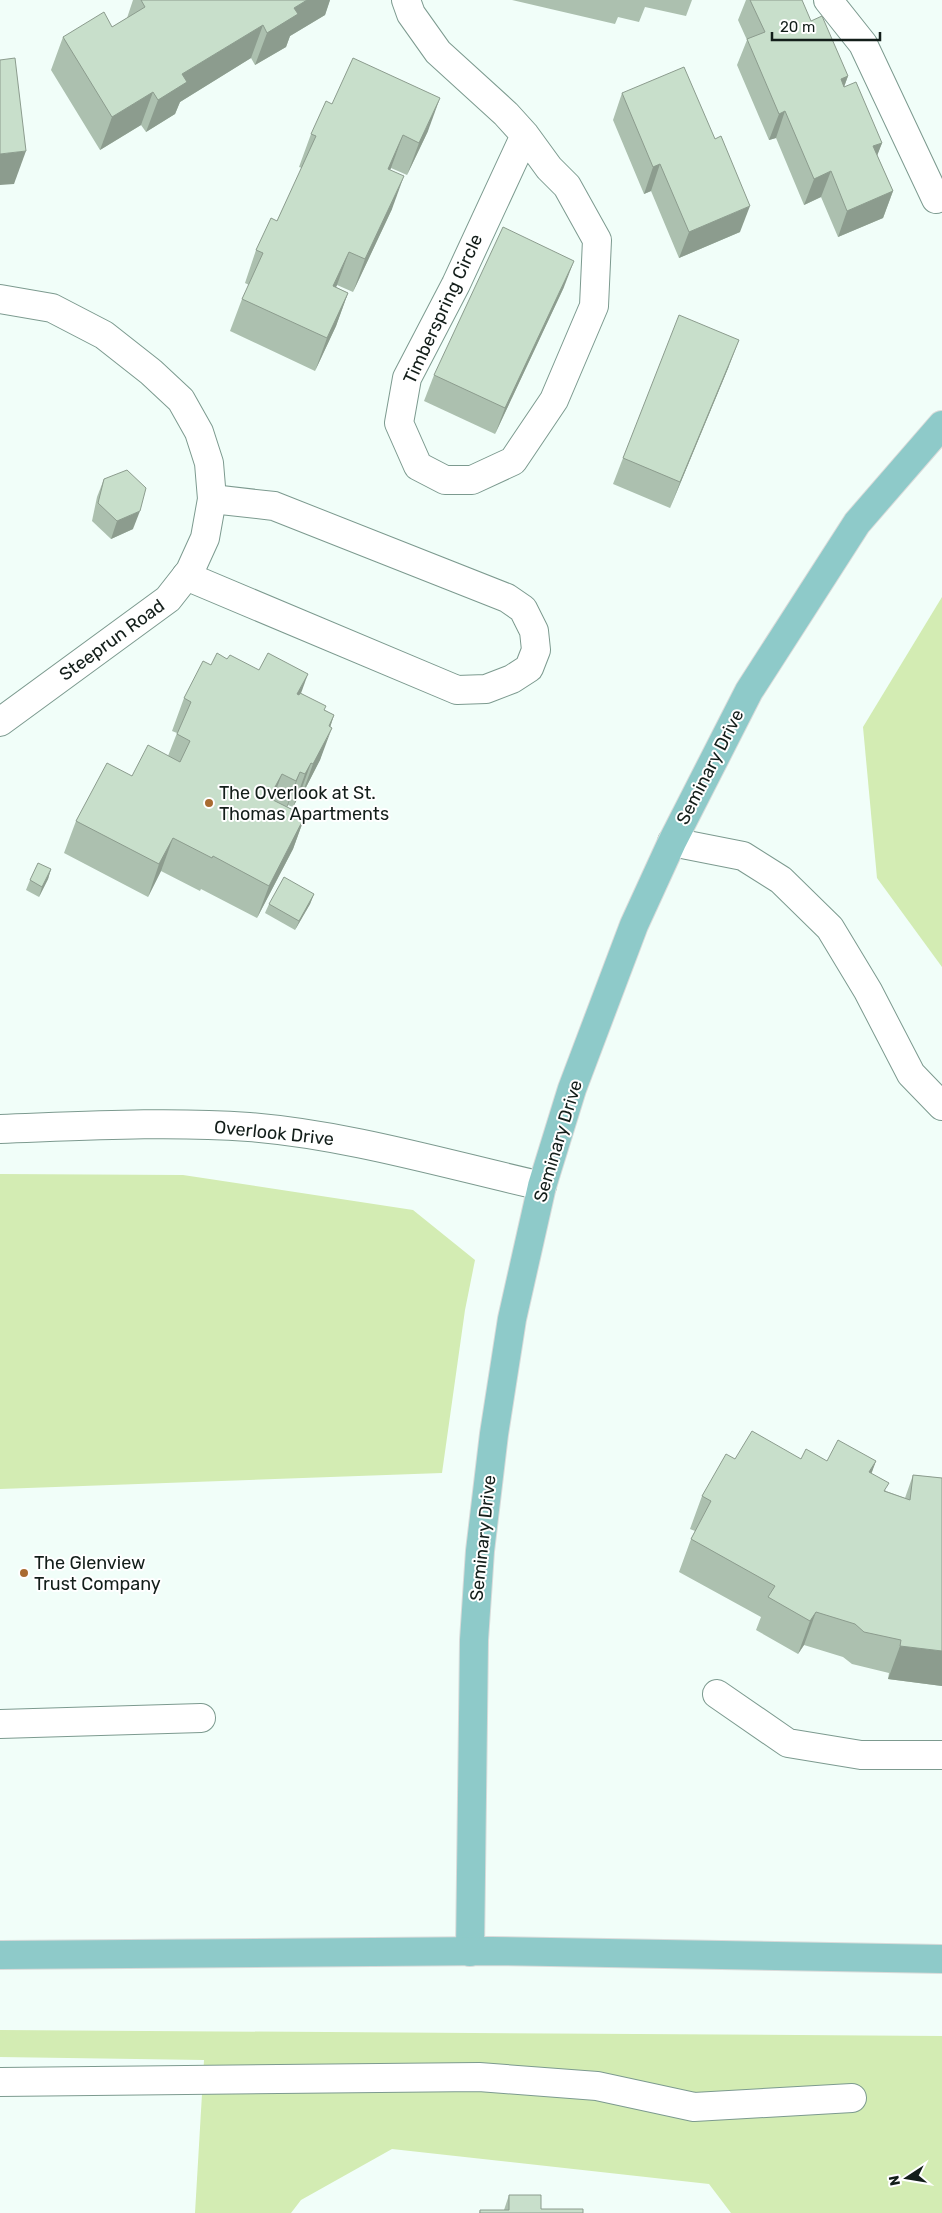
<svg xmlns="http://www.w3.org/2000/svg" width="942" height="2213" viewBox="0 0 942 2213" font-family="Rubik,sans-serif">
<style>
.green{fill:#d3ecb3}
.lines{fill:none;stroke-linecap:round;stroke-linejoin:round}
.minor-casing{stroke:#7c9a8f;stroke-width:30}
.major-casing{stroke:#d9dbda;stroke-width:30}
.minor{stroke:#fff;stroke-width:28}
.major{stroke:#8ecac9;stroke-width:28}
.wall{fill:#acc0af}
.shaded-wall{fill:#8c9c8e}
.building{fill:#c8dfcb;stroke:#8c9c8e}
.poi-dot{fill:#a96b31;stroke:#fff;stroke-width:2}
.labels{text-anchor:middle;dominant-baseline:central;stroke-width:4;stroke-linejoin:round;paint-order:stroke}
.street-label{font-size:18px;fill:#131e1a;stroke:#fff}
.poi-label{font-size:18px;fill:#131e1a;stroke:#fff;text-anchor:start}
</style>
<rect width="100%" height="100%" fill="#f1fef9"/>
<g class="green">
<path d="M942,597V967L877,878L863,727Z"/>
<path d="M0,1174L183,1175L413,1210L475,1260L465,1310L442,1473L0,1489Z"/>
<path d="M0,2030L942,2036V2213H731L709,2184L392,2149L301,2200L291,2213H195L204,2060L0,2057Z"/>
</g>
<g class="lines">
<defs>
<g id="minor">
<path d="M406,0L411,14L438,52L506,114L525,135L549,168L567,186L597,240L594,306L554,400L513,461L472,480H445L418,466L399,423L407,378L456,284L525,135"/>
<path d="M828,0L863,44L936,199"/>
<path d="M0,299L52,308L104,335L151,372L181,400L199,432L209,463L212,499L205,538L190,571L168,599L0,722"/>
<path d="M186,576L457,690L486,689L512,679L529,668L536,650L534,631L523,609L507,598L274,506L212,499"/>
<path d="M672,842L743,856L781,880L830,928L868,991L911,1074L942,1106"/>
<path d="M0,1129C83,1126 167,1121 249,1127C348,1135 445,1164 542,1186"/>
<path d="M717,1694L788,1743L861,1755H942"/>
<path d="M0,1724L201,1718"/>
<path d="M0,2082L479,2077L597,2086L694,2107L852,2098"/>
</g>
<g id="major">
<path d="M470,1952L474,1640L480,1551L494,1434L512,1319L542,1186L572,1089L634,925L672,842L749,691L857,523L942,425"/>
<path d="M0,1955L491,1951L942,1959"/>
</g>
</defs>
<use href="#minor" class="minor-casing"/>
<use href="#major" class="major-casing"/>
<use href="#minor" class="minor"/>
<use href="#major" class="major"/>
</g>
<g class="wall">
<path d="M133,0H330L325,15L290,36L286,47L255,65L251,58L180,102L175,114L146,132L141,125L100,150L51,70L63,37L112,27L127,18Z"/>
<path d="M512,0H692L686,16L645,7L639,22L618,17L615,24Z"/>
<path d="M746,0H750L811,21L848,76L844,87L882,143L877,155L893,191L883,218L838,237L821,197L804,205L776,138L769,140L737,65L747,40L738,20Z"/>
<path d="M622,93L740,232L679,258L651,191L644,194L613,120Z"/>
<path d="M332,104L428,131L407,175L391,168L390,170L392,209L353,292L337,285L336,287L348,293L336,326L315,371L230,331L242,299L249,285L245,283L256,250L277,221L302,168L299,167L311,134Z"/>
<path d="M564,287L495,434L424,401L434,375Z"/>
<path d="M729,366L670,508L613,484L623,458Z"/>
<path d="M104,479L133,529L111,539L92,521L97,497Z"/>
<path d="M227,659L301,693L325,710L334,715L320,760L301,797L299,796L293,807L288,805L287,807L305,816L293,849L257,918L201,889L200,891L161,871L148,897L64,853L76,821L132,776L168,756L177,733L172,731L184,698L211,665Z"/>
<path d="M51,869L48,879L39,897L26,890L30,880Z"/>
<path d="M314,894L310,904L295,930L265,913L269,904Z"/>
<path d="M735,1459H801L827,1461H876L871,1473L886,1491L905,1498L913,1475L942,1478V1686L888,1679L889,1673L852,1664L843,1657L804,1645L798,1654L756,1630L761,1617L679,1572L691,1539L695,1531L690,1529L702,1496Z"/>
<path d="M509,2195L541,2209L583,2213H479L480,2210H504Z"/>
</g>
<g class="shaded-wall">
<path d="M307,0H330L325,15L290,36L286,47L255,65L267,33L294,8Z"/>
<path d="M263,25L251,58L180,102L175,114L146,132L158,100L182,74Z"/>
<path d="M848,76L838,103L841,79Z"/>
<path d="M153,92L141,125L100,150L112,117Z"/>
<path d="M440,98L428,131L407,175L419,143Z"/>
<path d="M785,111L776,138L769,140L779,114Z"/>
<path d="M403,135L391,168L376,201L388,169Z"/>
<path d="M882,143L872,169L873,146Z"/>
<path d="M26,151L14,184L0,185V154Z"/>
<path d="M660,164L651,191L644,194L653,167Z"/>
<path d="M831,171L821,197L804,205L814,179Z"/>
<path d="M404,176L392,209L353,292L365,259Z"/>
<path d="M893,191L883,218L838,237L847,211Z"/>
<path d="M750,206L740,232L679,258L689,232Z"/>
<path d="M349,252L337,285L321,319L333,286Z"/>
<path d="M574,261L564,287L495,434L505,408Z"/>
<path d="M348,293L336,326L315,371L327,338Z"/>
<path d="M739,340L729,366L670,508L680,482Z"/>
<path d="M140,511L133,529L111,539L117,521Z"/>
<path d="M308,674L296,707L297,694Z"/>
<path d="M334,715L325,742L332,728L320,760L301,797L313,764L329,726Z"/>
<path d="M311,763L299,796L293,807L305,774Z"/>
<path d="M300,772L288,805L284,814L296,781Z"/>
<path d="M282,774L270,806L269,798Z"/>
<path d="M305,816L293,849L257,918L269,886Z"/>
<path d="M173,838L161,871L148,897L159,864Z"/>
<path d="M51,869L48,879L39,897L42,887Z"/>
<path d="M314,894L310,904L295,930L299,921Z"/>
<path d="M876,1461L864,1494L869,1472Z"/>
<path d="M816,1612L804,1645L798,1654L810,1621Z"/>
<path d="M900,1646L942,1651V1686L888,1679Z"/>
</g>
<g class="building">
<path d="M141,0H307L294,8L298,14L267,33L263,25L182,74L187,82L158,100L153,92L112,117L63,37L104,12L112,27L145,7Z"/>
<path d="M750,0H802L811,21L822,16L848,76L841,79L844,87L856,82L882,143L873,146L893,191L847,211L831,171L814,179L785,111L779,114L747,39L765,32Z"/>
<path d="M15,58L26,151L0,154V60Z"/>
<path d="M353,58L440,98L419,143L403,135L388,169L404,176L365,259L349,252L333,286L348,293L327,338L242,299L263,253L256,250L271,218L277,221L316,136L311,134L326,101L332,104Z"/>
<path d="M684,67L715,139L721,136L750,206L689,232L660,164L653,167L622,93Z"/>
<path d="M503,227L574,261L505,408L434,375Z"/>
<path d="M679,315L739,340L680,482L623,458Z"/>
<path d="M127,470L146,488L140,511L117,521L98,503L104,479Z"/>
<path d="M217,653L227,659L230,655L259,670L268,653L308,674L297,694L299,695L300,693L326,706L324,710L334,715L329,726L332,728L313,764L311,763L305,774L300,772L296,781L282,774L269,798L305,816L269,886L213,856L212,858L173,838L159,864L76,821L107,763L132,776L148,745L180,762L190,741L177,734L191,702L184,698L203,661L211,665Z"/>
<path d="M38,863L51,869L42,887L30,880Z"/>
<path d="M284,877L314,894L299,921L269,904Z"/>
<path d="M752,1431L801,1459L806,1449L827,1461L838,1440L876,1461L869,1472L889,1483L884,1491L910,1500L913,1475L942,1478V1651L900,1646L901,1640L864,1632L855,1624L816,1612L810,1621L768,1597L775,1586L691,1539L711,1501L702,1496L726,1454L735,1459Z"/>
<path d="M509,2195H541V2209H583V2213H480V2210H509Z"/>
</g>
<g class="poi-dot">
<circle cx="209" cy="803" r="5"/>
<circle cx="24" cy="1573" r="5"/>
</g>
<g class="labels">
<g class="street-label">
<text transform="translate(443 309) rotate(-65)">Timberspring Circle</text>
<text transform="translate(112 640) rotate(-36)">Steeprun Road</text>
<text transform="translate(710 767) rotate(-63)">Seminary Drive</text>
<text transform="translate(274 1133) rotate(6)">Overlook Drive</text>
<text transform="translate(558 1141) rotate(-73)">Seminary Drive</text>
<text transform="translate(483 1538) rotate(-84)">Seminary Drive</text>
</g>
<g class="poi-label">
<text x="219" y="793">The Overlook at St.<tspan x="219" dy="21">Thomas Apartments</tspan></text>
<text x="34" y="1563">The Glenview<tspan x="34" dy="21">Trust Company</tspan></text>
</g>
</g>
<g transform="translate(907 2178) rotate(258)" stroke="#ffffff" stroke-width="4" paint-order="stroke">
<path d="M0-4L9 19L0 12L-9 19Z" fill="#131e1a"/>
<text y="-8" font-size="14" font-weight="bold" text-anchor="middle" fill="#131e1a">N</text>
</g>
<path d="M772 32v8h108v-8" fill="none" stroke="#131e1a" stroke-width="2.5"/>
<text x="780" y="32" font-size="15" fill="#131e1a" stroke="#ffffff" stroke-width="4" paint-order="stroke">20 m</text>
</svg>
